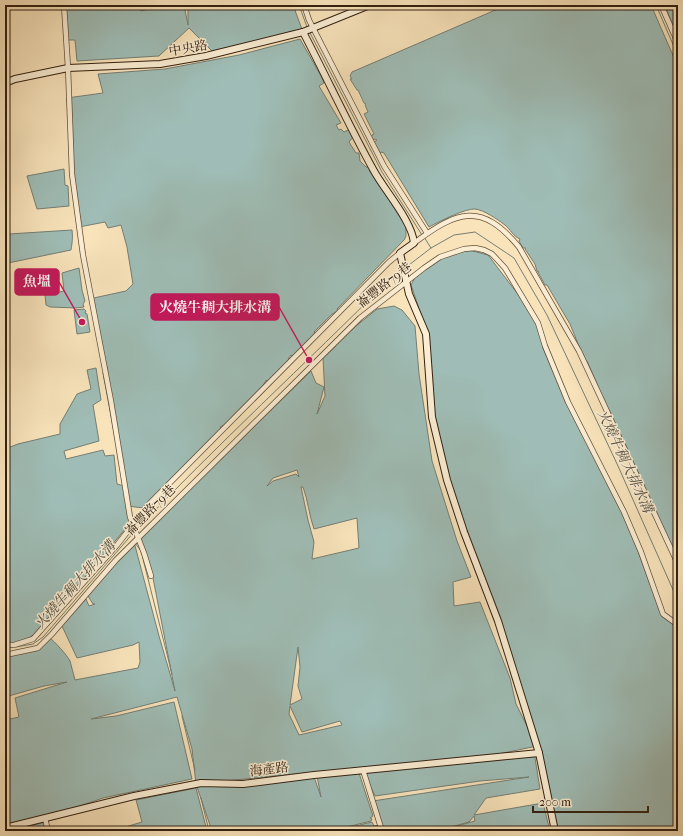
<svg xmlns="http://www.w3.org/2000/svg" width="683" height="836" viewBox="0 0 683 836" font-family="'IM FELL French Canon','Noto Serif TC',serif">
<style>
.water{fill:#9fbdb6;stroke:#747e74;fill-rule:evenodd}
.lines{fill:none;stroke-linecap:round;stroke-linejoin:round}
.stream{stroke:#747e74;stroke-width:1}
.street-casing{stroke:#64513b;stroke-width:6}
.secondary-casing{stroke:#332010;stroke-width:8}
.street{stroke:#faedd3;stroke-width:4.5}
.secondary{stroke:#faedd3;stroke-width:6}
.labels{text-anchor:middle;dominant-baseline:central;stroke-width:3;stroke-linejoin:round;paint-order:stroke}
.street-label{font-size:13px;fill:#332010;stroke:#faedd3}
.water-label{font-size:14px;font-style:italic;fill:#534f42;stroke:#faedd3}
.leader{fill:none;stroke:#c2185b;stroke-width:1.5}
.callout-dot{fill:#c2185b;stroke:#faedd3;stroke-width:1.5}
.callout{fill:#c2185b;stroke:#c2185b;stroke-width:1.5}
.callout-label{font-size:14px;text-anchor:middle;font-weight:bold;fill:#fff}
</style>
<rect width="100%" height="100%" fill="#f8e3bb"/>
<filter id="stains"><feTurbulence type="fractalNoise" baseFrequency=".005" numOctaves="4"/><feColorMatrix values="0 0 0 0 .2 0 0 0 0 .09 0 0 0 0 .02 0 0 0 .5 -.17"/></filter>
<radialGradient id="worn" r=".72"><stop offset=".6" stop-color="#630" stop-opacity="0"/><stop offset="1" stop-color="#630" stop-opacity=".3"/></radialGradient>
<g class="water">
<path d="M64,5H140L141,11L164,5H184L188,25V5H293L303,32L214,53L189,28L159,56L77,61L75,40H67Z"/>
<path d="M507,5H651L678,67V560L629,454H627L628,450L619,431H617V426H615L603,397H602L597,387L598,386L587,361H585L570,324L547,285H545L538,272H539L537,271L535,264L525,249L526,248H523L519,241L520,239C514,237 510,229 505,225C497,219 484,210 475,209C466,208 438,222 429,227L384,153L381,152L380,154L374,142L377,140L375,139L373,140L370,136H372V135L374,134L364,114L368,112L365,105L366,104L364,103L358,90H357L350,79H352L350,76L352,72Z"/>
<path d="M663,5H678V41L676,38L678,37L665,6Z"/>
<path d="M300,39L321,76L324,83L319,86L341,123L336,125L339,130L341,129L344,132L350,129L353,137L349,142L356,153H359L360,161L366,167H369L370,170L369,171L372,172L406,227V236L404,240L337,309L338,311L332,314L314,332L316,334L309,340H308L293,357L291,355L288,359L289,360L268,382L266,380L263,386L224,425L220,427L221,428L143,508L128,506L131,522L82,581L33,635L30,637L8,645L5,644V449L18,444L60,434V424L77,394L91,389L87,370L96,368L101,400L93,405L99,441L64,451L66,459L103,450L105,456L114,455L117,484L124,486L127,502L103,373L108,371L89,299L126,291L133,284L127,247L121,225L108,228L105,222L79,227L72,184L67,98L103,93L98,74L165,69L239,55Z"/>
<path d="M64,169L65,185L68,186L69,206L37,209L27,176Z"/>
<path d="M72,230C73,239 72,243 71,250L8,263L9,234Z"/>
<path d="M465,249L488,255L520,297L538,325L543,348L562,392L620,508L636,546L661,614L675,626L678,633V831H558L545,773L537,746L484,757L534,752L540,789L486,798L474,815L543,803L550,831H439L475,821L474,816L469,822L436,831H334L372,822L374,826L379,825L373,801L529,777L480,781L375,796L363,770L317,772L204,783H239L313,774L321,797L317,776L359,773L373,816L370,818L372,819L371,821L330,831H212L196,784L192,749L177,697L91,719L116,716L174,702L192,779L103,798L45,818L5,828V720L19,717L15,698L67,682L44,686L5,697V655L35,648L49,637C55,642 67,655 70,661C72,667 73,674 75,680L138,668L140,662L139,642L133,645L77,658L62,626L86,599L89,606L95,604H93L88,596L134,542L159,636L175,691L153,578L138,541L311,371L316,383L324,387L317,414L325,396L323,358L335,347L334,344L377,309L394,306L402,310L415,326L419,374L432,461L457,541L471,577L453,582L454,606L480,602L510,678L516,704L535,742L501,631L452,497L437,425L433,426L424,323L411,285L418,272L446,254ZM297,470L299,477L296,474L273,481L267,486L273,478ZM301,487H303C308,500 309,515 314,529L357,518L359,548L312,559L314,542L308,520ZM298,647L300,667L298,686L302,699L290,705ZM290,706L302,732L340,721L342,725L299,735L289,714Z"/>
<path d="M79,268L82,290L85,301L83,304L84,307L76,308L50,307L46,305L45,295L64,291L62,273Z"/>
<path d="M84,309L86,311L85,313L87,314L90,332L77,334L74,310Z"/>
<path d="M196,788L207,831H93L111,827L112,831L142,822L136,800Z"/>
<path d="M46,822L48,831H10Z"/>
</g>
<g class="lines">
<g class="stream">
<path d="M299,5L307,27"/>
<path d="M656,5L678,56"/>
<path d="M309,31L382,172L422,235"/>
<path d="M424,237L431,248"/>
<path d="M405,268L431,248L454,235L475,232L514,258L547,315L618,466L678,601"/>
<path d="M136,530C218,444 305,364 389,280L401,271"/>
<path d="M135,543L141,551L172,674"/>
<path d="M16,647L33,644L43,637L134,532"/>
<path d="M5,648L10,647"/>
<path d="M182,716L195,770"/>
<path d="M201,798L209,831"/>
</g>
<defs>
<g id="street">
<path d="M64,5L68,68L72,174L83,255L111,401L130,517L144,553L151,576"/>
<path d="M304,5L309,20L384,166L427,233"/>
<path d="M661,5L678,43"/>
<path d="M414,243C457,211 481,201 519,247L579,351L678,564"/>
<path d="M5,645H14L33,639L117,545L150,503L389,262L400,253"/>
<path d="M5,655L38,648L52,634L116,560L360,318L424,268L440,257L464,249L475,248L484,250L492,254L505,268L538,323L545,346L568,402L624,512L641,552L663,614L678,625"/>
<path d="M363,770L382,831"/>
<path d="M45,818L48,831"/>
</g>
<g id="secondary">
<path d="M303,32C327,78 349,126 374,171C385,191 412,221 414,243L400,253L409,294L426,334L432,417L447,480L464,532L498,621L539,753L555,831"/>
<path d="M5,83L15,79L68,68L160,64L206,56L303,32L370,5"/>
<path d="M5,828L134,796L201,783L243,784L314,775L539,753"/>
</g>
</defs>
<use href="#street" class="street-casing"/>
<use href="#secondary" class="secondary-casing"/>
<use href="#street" class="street"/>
<use href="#secondary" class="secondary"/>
</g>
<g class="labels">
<g class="street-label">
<text transform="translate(188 48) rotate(-10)">中央路</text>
<text transform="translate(384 285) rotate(-38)">崙豐路79巷</text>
<text transform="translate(150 510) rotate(-45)">崙豐路79巷</text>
<text transform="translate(269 769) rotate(-7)">海產路</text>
</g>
<g class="water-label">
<text transform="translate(625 461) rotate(65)">火燒牛稠大排水溝</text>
<text transform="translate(75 585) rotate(-48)">火燒牛稠大排水溝</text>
</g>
</g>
<path class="leader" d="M82 322L59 282M309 360L279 307"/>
<g class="callout-dot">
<circle cx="82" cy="322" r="4"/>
<circle cx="309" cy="360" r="4"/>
</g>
<g class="callout">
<rect x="15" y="269" width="44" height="26" rx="4"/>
<rect x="151" y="294" width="128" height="26" rx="4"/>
</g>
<g class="callout-label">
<text x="37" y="286">魚塭</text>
<text x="215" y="312">火燒牛稠大排水溝</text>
</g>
<rect width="683" height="836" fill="none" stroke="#f8e3bb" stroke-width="20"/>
<rect x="6" y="6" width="671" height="824" fill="none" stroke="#332010" stroke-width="2"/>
<rect x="10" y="10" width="663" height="816" fill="none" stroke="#332010"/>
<path d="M533 806v6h115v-6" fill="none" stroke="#332010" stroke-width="2"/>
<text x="539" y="806" font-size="12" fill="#332010" stroke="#faedd3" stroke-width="3" paint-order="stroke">200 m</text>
<rect width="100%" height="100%" filter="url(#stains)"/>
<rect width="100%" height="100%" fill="url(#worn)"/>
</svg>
